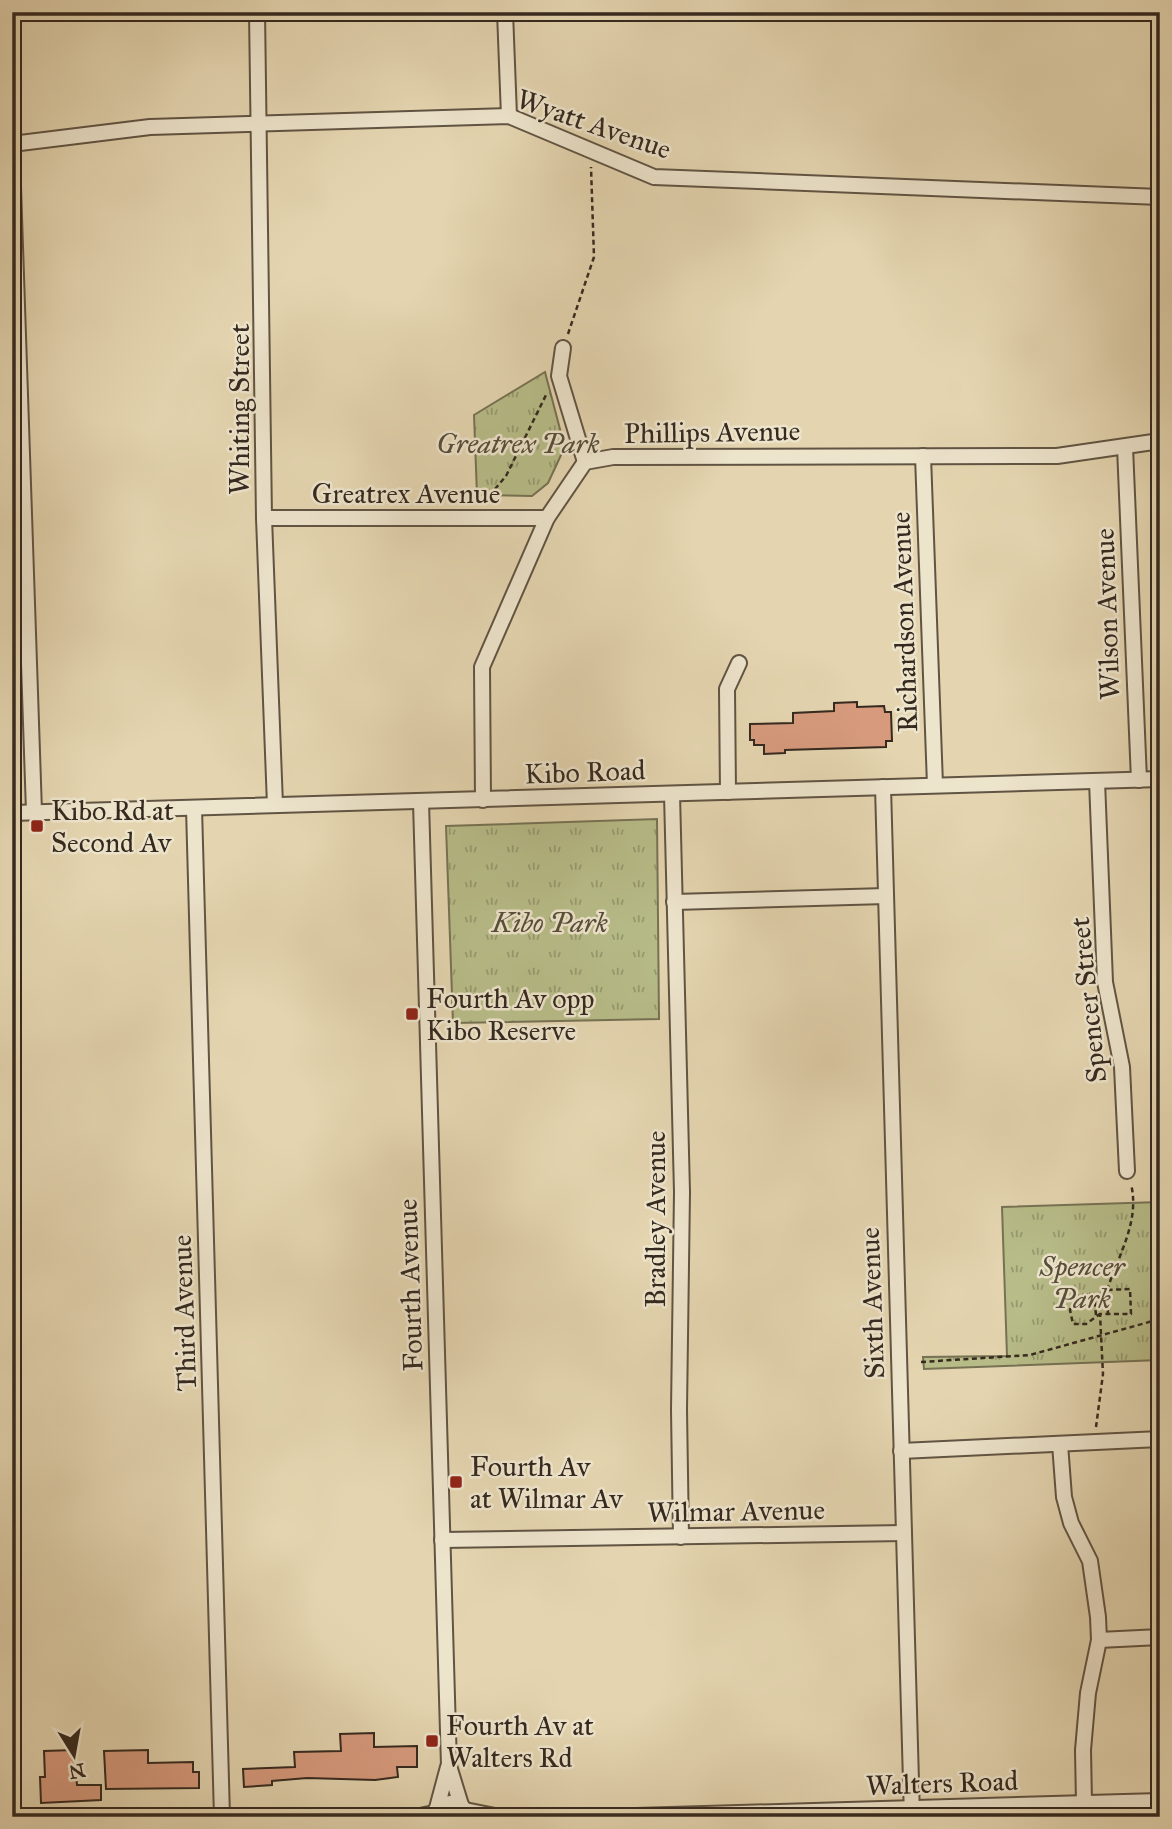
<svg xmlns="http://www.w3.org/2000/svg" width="1172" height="1829" viewBox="0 0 1172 1829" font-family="'IM FELL Great Primer',serif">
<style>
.grass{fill:url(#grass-tufts);stroke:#767254;stroke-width:2}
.building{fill:#d79a7d;stroke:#35291f;stroke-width:2}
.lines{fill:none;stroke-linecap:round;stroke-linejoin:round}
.street-casing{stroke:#615443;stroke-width:18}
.path{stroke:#35291f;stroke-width:2.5;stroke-dasharray:5 3.5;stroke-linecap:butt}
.street{stroke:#ede4cc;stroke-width:14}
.poi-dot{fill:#8f2418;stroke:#ede4cc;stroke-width:2.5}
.labels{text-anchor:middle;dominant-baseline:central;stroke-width:5;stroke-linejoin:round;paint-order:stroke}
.street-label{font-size:28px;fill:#35291f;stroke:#ede4cc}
.park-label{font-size:28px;font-style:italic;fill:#564e39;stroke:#ede4cc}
.poi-label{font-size:28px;fill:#35291f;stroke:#ede4cc;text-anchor:start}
</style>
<defs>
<pattern id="grass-tufts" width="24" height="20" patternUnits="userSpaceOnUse" patternTransform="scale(1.75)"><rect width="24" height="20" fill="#b7bc88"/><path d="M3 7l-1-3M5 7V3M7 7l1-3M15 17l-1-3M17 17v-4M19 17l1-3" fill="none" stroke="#96996f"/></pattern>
</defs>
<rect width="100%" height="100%" fill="#e4d5b0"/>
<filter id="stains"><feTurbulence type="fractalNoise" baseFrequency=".00286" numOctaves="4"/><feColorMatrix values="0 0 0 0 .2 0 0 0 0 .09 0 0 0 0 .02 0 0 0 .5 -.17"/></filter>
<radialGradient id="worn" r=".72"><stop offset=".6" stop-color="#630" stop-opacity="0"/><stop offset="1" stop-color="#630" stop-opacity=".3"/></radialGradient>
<g class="grass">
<path d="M545,372L561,433L562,453L548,483L532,496L477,495L474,415Z"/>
<path d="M657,819L659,1019L453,1023L446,826Z"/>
<path d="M1160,1202V1360L924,1369L923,1357L1007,1356L1002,1207Z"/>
</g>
<g class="building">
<path d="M857,702V707L884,706L885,712H891L892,741H886V747L785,750V753L764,754V745H754V740H750V724L793,723V713L834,711V703Z"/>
<path d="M374,1733V1747L417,1746V1767H397L398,1777L375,1780L307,1778L272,1781V1785L244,1787L243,1769L295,1767L294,1752L341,1751L340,1734Z"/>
<path d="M74,1750L77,1785H101V1800L41,1803L40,1777H45L44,1751Z"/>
<path d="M148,1750V1763L193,1762V1772H199V1788L106,1789L104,1751Z"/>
</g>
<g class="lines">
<defs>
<g id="street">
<path d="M257,12L264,518L275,805"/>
<path d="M505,12L509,116"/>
<path d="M12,144L150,127L509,116L654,177L1160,197"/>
<path d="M12,157L34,812"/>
<path d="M563,348L559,376L585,462"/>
<path d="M1125,447L1139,780"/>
<path d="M923,456L935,785"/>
<path d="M264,518H547"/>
<path d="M1097,781L1105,982L1122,1067L1127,1171"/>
<path d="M883,787L912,1817"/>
<path d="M728,792L727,689L739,663"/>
<path d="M672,794L682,1192L679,1410L681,1537"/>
<path d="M483,800L482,667L547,518L585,462L613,457L1057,456L1160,441"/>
<path d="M421,802L449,1766L461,1805"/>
<path d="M194,808L222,1817"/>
<path d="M12,813L1160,779"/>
<path d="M674,902L886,896"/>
<path d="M1060,1444L1064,1497L1071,1523L1090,1561L1098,1617L1099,1640L1088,1693L1083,1750L1084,1803"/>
<path d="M901,1451L1160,1439"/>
<path d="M442,1540L904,1533"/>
<path d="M1099,1640L1160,1637"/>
<path d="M437,1808L448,1767"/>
<path d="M465,1810L500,1817"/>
<path d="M415,1817L434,1813"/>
<path d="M432,1817C437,1804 448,1800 461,1805L469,1817"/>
<path d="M601,1817L1160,1801"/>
</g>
</defs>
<use href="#street" class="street-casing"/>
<g class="path">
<path d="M568,334L594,257L591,167"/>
<path d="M484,502L506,476L547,393"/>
<path d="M1107,1290C1119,1254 1140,1221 1131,1184"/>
<path d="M1089,1294H1107"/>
<path d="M1096,1315L1094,1297L1089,1294L1075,1296L1070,1310L1073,1324H1086L1100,1314"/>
<path d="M921,1362L1030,1355L1160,1319"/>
<path d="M1096,1427L1103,1374L1100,1314H1131L1130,1289L1107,1290L1108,1315"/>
</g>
<use href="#street" class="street"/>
</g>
<g class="poi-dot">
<rect x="30" y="819" width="14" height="14" rx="3.5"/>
<rect x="405" y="1007" width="14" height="14" rx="3.5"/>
<rect x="449" y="1475" width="14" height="14" rx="3.5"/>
<rect x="425" y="1734" width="14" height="14" rx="3.5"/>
</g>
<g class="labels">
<g class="street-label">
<text transform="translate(594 124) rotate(19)">Wyatt Avenue</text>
<text transform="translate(239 409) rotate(-90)">Whiting Street</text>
<text transform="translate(712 432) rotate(-1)">Phillips Avenue</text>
<text x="406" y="493">Greatrex Avenue</text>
<text transform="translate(1107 614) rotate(-92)">Wilson Avenue</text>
<text transform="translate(904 622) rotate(-92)">Richardson Avenue</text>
<text transform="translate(585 772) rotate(-2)">Kibo Road</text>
<text transform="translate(1088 1000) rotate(-96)">Spencer Street</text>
<text transform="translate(655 1219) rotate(-90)">Bradley Avenue</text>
<text transform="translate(410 1285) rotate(-92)">Fourth Avenue</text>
<text transform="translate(872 1303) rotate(-92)">Sixth Avenue</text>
<text transform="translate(184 1313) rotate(-92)">Third Avenue</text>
<text transform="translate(736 1511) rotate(-1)">Wilmar Avenue</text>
<text transform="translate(942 1783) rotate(-2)">Walters Road</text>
</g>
<g class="park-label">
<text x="518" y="443">Greatrex Park</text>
<text x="550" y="922">Kibo Park</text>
<text x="1082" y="1266">Spencer<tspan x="1082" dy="32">Park</tspan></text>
</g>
<g class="poi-label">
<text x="51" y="810">Kibo Rd at<tspan x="51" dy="32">Second Av</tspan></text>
<text x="426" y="998">Fourth Av opp<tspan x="426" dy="32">Kibo Reserve</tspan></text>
<text x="470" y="1466">Fourth Av<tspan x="470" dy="32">at Wilmar Av</tspan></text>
<text x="446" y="1725">Fourth Av at<tspan x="446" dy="32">Walters Rd</tspan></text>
</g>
</g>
<rect width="1172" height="1829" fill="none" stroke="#e4d5b0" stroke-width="42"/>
<rect x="14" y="14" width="1144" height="1801" fill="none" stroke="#35291f" stroke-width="3.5"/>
<rect x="21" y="21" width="1130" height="1787" fill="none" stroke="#35291f" stroke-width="2"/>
<g transform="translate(74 1755) rotate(169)" stroke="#ede4cc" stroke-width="5" paint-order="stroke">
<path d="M0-5L12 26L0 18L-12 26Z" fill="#35291f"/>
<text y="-10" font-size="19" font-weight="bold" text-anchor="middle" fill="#35291f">N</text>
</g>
<rect width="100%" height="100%" filter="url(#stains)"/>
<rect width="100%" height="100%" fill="url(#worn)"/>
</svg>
